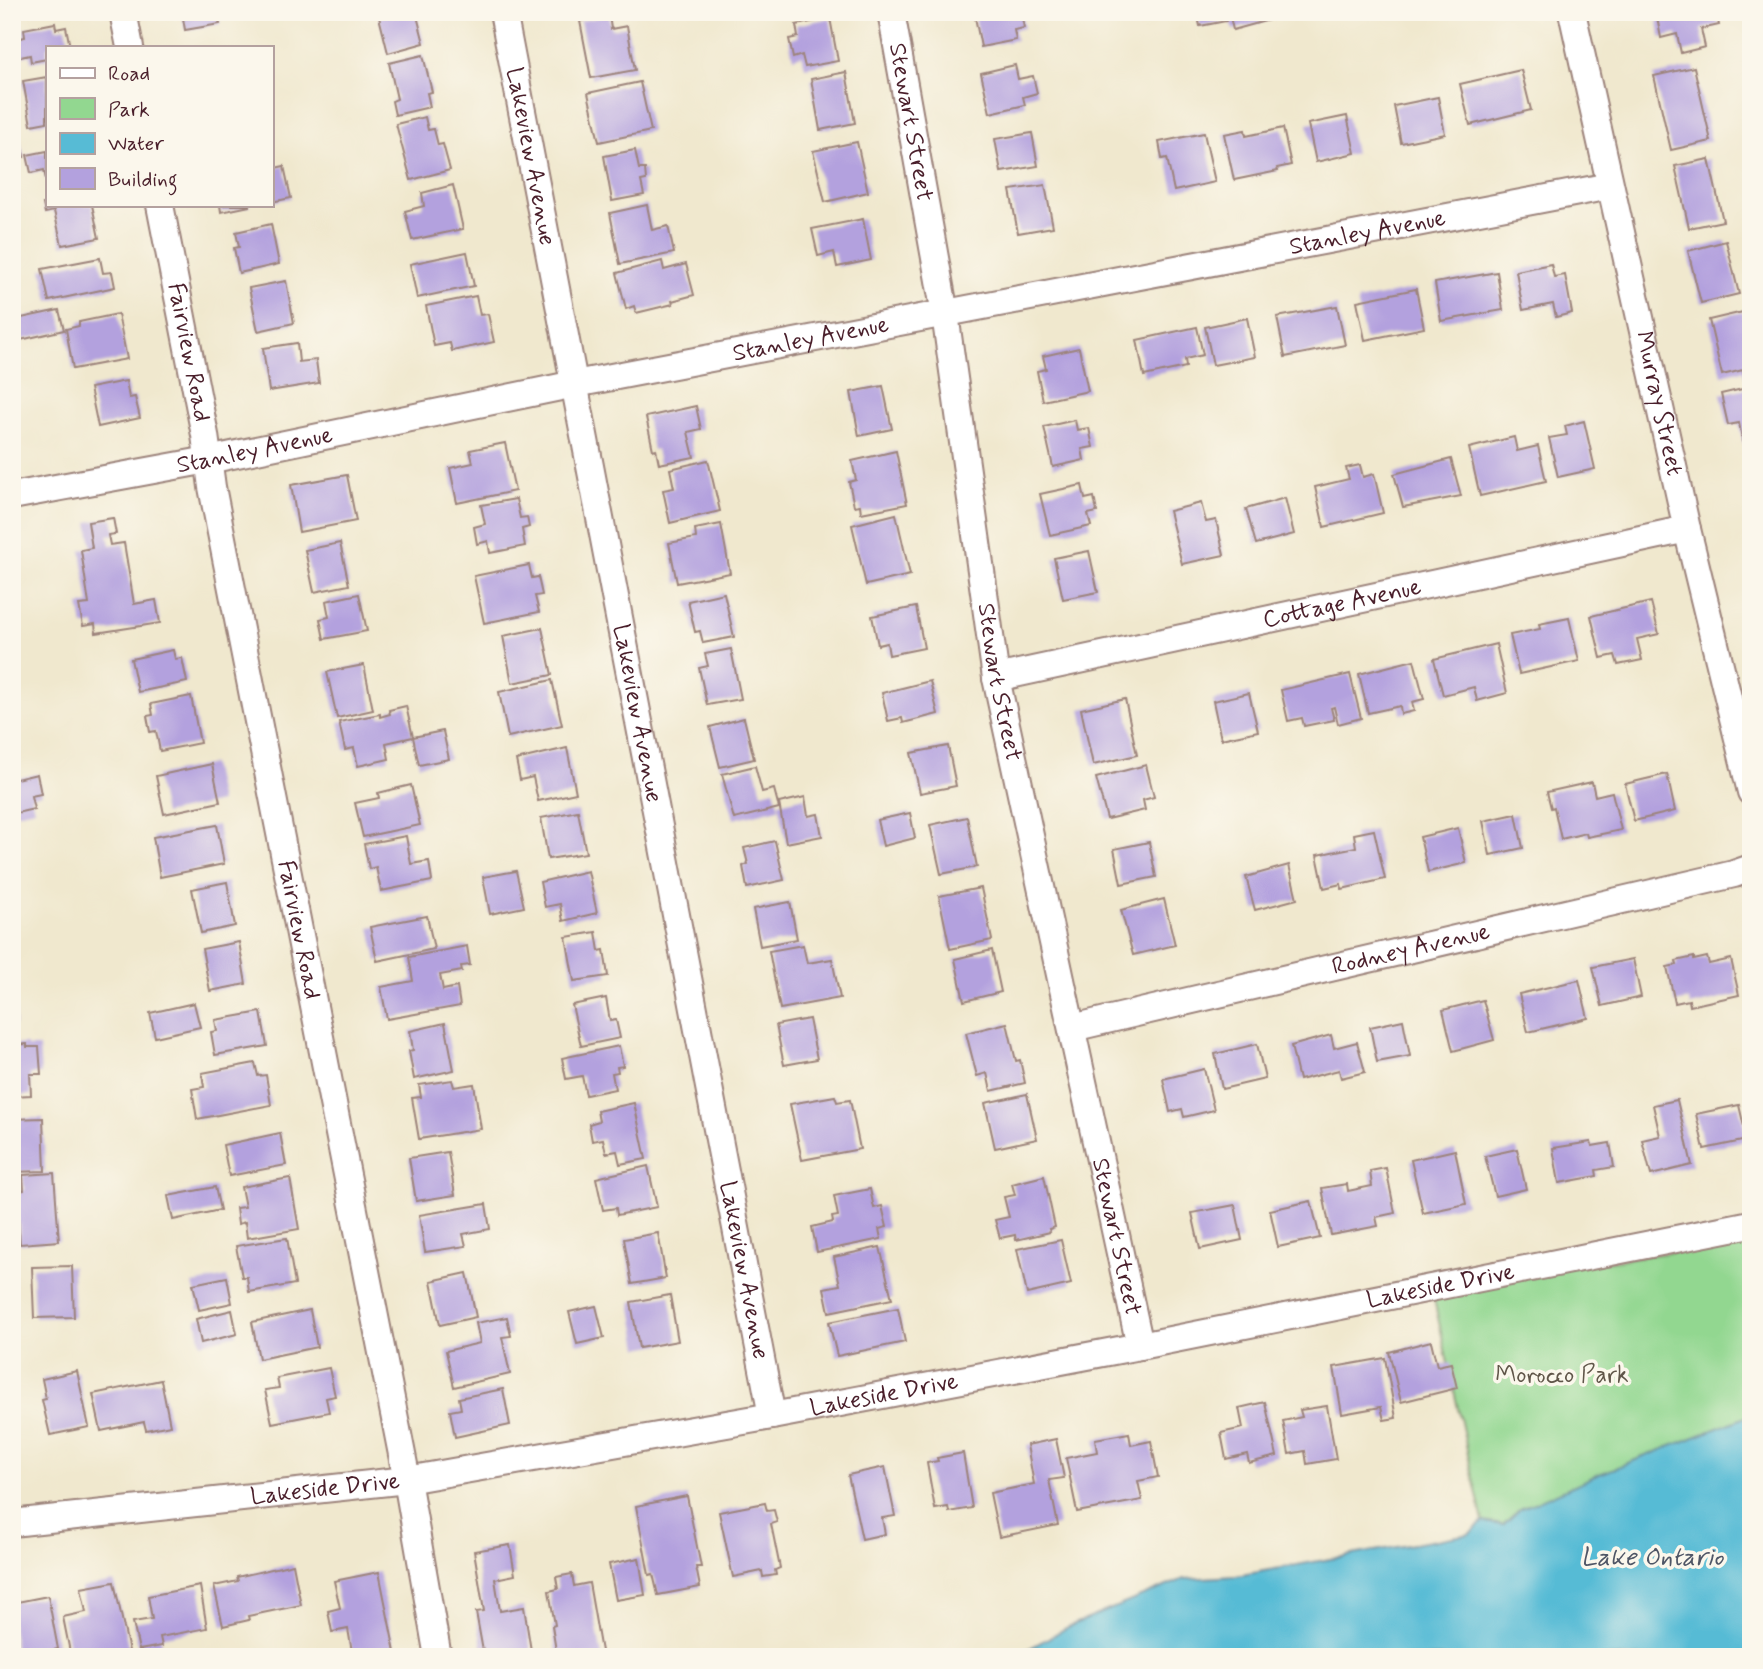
<svg xmlns="http://www.w3.org/2000/svg" width="1763" height="1669" viewBox="0 0 1763 1669" font-family="Mynerve,sans-serif">
<style>
.green{fill:#92d790;stroke:#6e7b5e;stroke-width:2}
.water{fill:#57bbd5;stroke:#506d80;stroke-width:2}
.building{fill:#b3a1de}
.lines{fill:none;stroke-linecap:round;stroke-linejoin:round}
.street-casing{stroke:#9d847c;stroke-width:30}
.street{stroke:#fff;stroke-width:26}
.labels{text-anchor:middle;dominant-baseline:central;stroke-width:7;stroke-linejoin:round;paint-order:stroke}
.street-label{font-size:24px;fill:#4a1f2b;stroke:#fbf7ec}
.park-label{font-size:24px;fill:#605649;stroke:#fbf7ec}
.water-label{font-size:26px;font-style:italic;fill:#4f5666;stroke:#fbf7ec}
</style>
<rect width="100%" height="100%" fill="#fbf7ec"/>
<filter id="ink" filterUnits="userSpaceOnUse"><feTurbulence type="fractalNoise" baseFrequency=".0143" numOctaves="2"/><feDisplacementMap in="SourceGraphic" scale="14" xChannelSelector="R" yChannelSelector="G"/><feConvolveMatrix kernelMatrix="1 2 1 2 8 2 1 2 1" color-interpolation-filters="sRGB"/></filter>
<filter id="wash" filterUnits="userSpaceOnUse"><feTurbulence type="fractalNoise" baseFrequency=".00686" numOctaves="4" result="noise"/><feDisplacementMap in="SourceGraphic" scale="28" xChannelSelector="R" yChannelSelector="G"/><feGaussianBlur stdDeviation="1.57" result="paint"/><feColorMatrix in="noise" values="0 0 0 0 0 0 0 0 0 0 0 0 0 0 0 0 0 1.4 0 .05"/><feComposite in="paint" operator="in"/></filter>
<g filter="url(#wash)">
<rect width="100%" height="100%" fill="#f0e8ce"/>
<path class="green" d="M1751,1241V1415L1520,1509L1503,1525L1483,1522L1431,1286Z"/>
<path class="water" d="M1751,1415V1657H1014L1070,1626L1184,1579L1236,1576L1469,1534L1483,1522L1503,1525L1520,1509L1597,1475Z"/>
<g id="blocks">
<g class="building">
<path d="M182,12H218L220,24L185,30Z"/>
<path d="M398,12H416L424,43L388,53L379,17Z"/>
<path d="M974,12H1021L1024,28L1014,30L1016,40L981,47Z"/>
<path d="M1197,12H1224L1226,21L1200,26Z"/>
<path d="M1229,12H1267L1269,20L1233,30Z"/>
<path d="M1656,12H1716L1719,25L1701,29L1705,47L1681,53L1677,34L1661,38Z"/>
<path d="M609,15L611,29L627,26L635,70L591,78L580,21Z"/>
<path d="M830,18L838,61L805,67L802,55L793,58L789,39L798,37L796,25Z"/>
<path d="M55,23L56,29L66,27L70,47H47V59L31,62L30,55L16,58L12,40L25,37L24,29Z"/>
<path d="M423,55L432,92L427,93L430,107L395,115L392,101L397,99L389,63Z"/>
<path d="M1015,65L1018,79L1033,76L1037,93L1023,97L1025,105L990,113L981,73Z"/>
<path d="M1694,67L1711,141L1671,150L1654,76Z"/>
<path d="M1521,70L1531,110L1470,125L1460,84Z"/>
<path d="M846,72L855,123L820,130L811,79Z"/>
<path d="M47,77V122L31,125L23,81Z"/>
<path d="M640,82L651,131L599,142L588,93Z"/>
<path d="M1438,97L1445,134L1401,143L1394,106Z"/>
<path d="M1347,116L1355,153L1316,162L1308,124Z"/>
<path d="M425,117L428,130L434,129L438,145L443,144L450,170L411,180L396,124Z"/>
<path d="M1283,128L1291,165L1277,168L1278,171L1234,180L1224,134L1245,130L1246,136Z"/>
<path d="M18,130L24,157L12,160V131Z"/>
<path d="M1032,133L1038,166L1001,172L995,139Z"/>
<path d="M1204,133L1215,182L1174,191L1167,158L1162,159L1159,142Z"/>
<path d="M857,142L868,192L825,202L813,151Z"/>
<path d="M635,150L639,169H645L646,180L641,181L644,195L612,201L604,156Z"/>
<path d="M47,151V180H46L44,170L31,173L27,155Z"/>
<path d="M1709,159L1723,221L1689,228L1675,166Z"/>
<path d="M284,166L291,198L271,202V169Z"/>
<path d="M453,185L463,229L412,240L405,211L424,206L422,193Z"/>
<path d="M1045,185L1053,227L1018,233L1010,190Z"/>
<path d="M43,204L92,205L99,238L62,245L54,211L45,213Z"/>
<path d="M220,205H250V206L221,212Z"/>
<path d="M647,205L652,230L668,226L674,253L620,264L610,213Z"/>
<path d="M863,219L871,260L837,267L834,252L818,256L812,229Z"/>
<path d="M271,224L279,264L239,273L234,248L239,247L236,232Z"/>
<path d="M1726,241L1739,294L1701,303L1688,251Z"/>
<path d="M467,252L474,286L417,298L410,264Z"/>
<path d="M100,258L103,273L112,272L115,287L49,301L42,269Z"/>
<path d="M662,261L664,270L686,264L694,295L672,301L673,304L636,313L634,306L626,309L617,273Z"/>
<path d="M1551,264L1554,277L1565,275L1572,313L1556,317L1553,304L1523,310L1516,271Z"/>
<path d="M1497,272L1503,310L1441,321L1435,283Z"/>
<path d="M286,281L294,323L258,331L249,288Z"/>
<path d="M1416,289L1424,328L1365,340L1357,301Z"/>
<path d="M476,296L480,315L488,314L494,342L452,351L450,343L434,346L426,306Z"/>
<path d="M1337,306L1345,345L1285,357L1277,317Z"/>
<path d="M59,310L64,330L16,341L12,320Z"/>
<path d="M1743,312L1751,344V378L1746,380L1743,370L1722,375L1709,320Z"/>
<path d="M118,314L127,359L73,369L66,329L79,326V322Z"/>
<path d="M1247,318L1255,357L1213,365L1205,327Z"/>
<path d="M1197,327L1203,355L1185,359L1186,367L1144,376L1137,340Z"/>
<path d="M297,343L299,362L316,360L319,383L269,391L263,348Z"/>
<path d="M1079,348L1088,391L1043,401L1037,371L1046,369L1043,356Z"/>
<path d="M126,381L129,398L135,397L140,418L98,427L90,388Z"/>
<path d="M883,386L892,429L859,436L851,392Z"/>
<path d="M1751,387V441L1743,443L1739,423L1728,425L1721,394Z"/>
<path d="M696,406L701,429L688,432L694,457L659,464L656,449L653,450L646,417Z"/>
<path d="M1075,420L1077,430L1089,428L1093,447L1082,449L1084,460L1053,467L1044,427Z"/>
<path d="M1584,421L1595,469L1558,477L1549,438L1567,435L1565,426Z"/>
<path d="M1514,437L1517,451L1538,446L1546,481L1480,496L1469,448Z"/>
<path d="M505,443L515,491L457,503L450,468L473,463L470,450Z"/>
<path d="M896,451L907,504L861,513L860,505L854,506L849,482L856,480L852,461Z"/>
<path d="M1451,459L1461,496L1403,507L1394,474Z"/>
<path d="M708,460L720,511L670,523L663,490L674,488L670,469Z"/>
<path d="M1360,465L1363,477L1374,474L1383,513L1324,527L1315,487L1349,479L1346,468Z"/>
<path d="M1751,465V490H1750L1744,467Z"/>
<path d="M347,475L356,521L299,532L291,485Z"/>
<path d="M1082,485L1085,499L1094,497L1097,512L1088,514L1091,526L1050,535L1040,494Z"/>
<path d="M1285,498L1294,534L1256,544L1246,509Z"/>
<path d="M516,499L520,518L527,517L529,527L522,529L525,546L490,553L488,541L477,544L474,527L485,524L481,505Z"/>
<path d="M1201,503L1206,522L1216,520L1224,555L1182,564L1169,511Z"/>
<path d="M896,514L910,575L866,585L852,525Z"/>
<path d="M113,518L116,534L108,535L110,545L124,543L134,604L156,600L160,623L96,633L95,624L83,626L79,605L89,604L81,550L92,548L88,522Z"/>
<path d="M721,524L730,573L677,583L669,543L696,538L695,529Z"/>
<path d="M340,543L349,585L314,592L305,550Z"/>
<path d="M1089,551L1098,592L1063,599L1054,558Z"/>
<path d="M529,565L532,578L538,577L542,595L535,596L539,612L484,623L474,576Z"/>
<path d="M724,593L734,637L703,643L700,631L695,632L688,601Z"/>
<path d="M359,594L367,631L324,639L320,619L329,617L326,601Z"/>
<path d="M1651,602L1659,634L1637,639L1642,660L1618,665L1615,655L1601,658L1591,616Z"/>
<path d="M916,607L924,648L889,655L887,643L878,645L872,616Z"/>
<path d="M1569,618L1579,661L1519,674L1510,635L1540,629L1539,624Z"/>
<path d="M542,628L552,675L512,683L503,636Z"/>
<path d="M1496,644L1507,693L1477,701L1474,687L1443,695L1434,659Z"/>
<path d="M731,649L741,699L707,705L699,668L708,666L705,654Z"/>
<path d="M173,650L175,659L182,658L187,682L138,692L131,659Z"/>
<path d="M1414,660L1424,699L1412,702L1414,711L1401,714L1400,706L1368,713L1359,674Z"/>
<path d="M364,665L373,710L337,718L327,672Z"/>
<path d="M1350,674L1361,718L1338,724L1334,707L1331,708L1334,720L1304,726L1302,718L1288,721L1281,690Z"/>
<path d="M552,680L562,725L508,737L499,692Z"/>
<path d="M930,681L938,714L903,723L902,718L888,721L882,693Z"/>
<path d="M1249,693L1258,731L1221,739L1213,701Z"/>
<path d="M191,696L200,743L160,751L156,731L150,732L147,716L153,715L151,704Z"/>
<path d="M1125,699L1137,755L1093,765L1081,709Z"/>
<path d="M406,706L413,737L443,731L449,759L419,765L413,737L386,743L389,759L358,766L354,748L345,750L339,722L380,714V717L390,714L389,710Z"/>
<path d="M744,718L754,759L720,767L710,727Z"/>
<path d="M948,746L956,786L920,793L911,753Z"/>
<path d="M567,748L576,793L538,801L533,777L520,780L516,760Z"/>
<path d="M212,764L220,802L164,814L156,776Z"/>
<path d="M1146,765L1154,797L1143,800L1145,810L1107,819L1096,778Z"/>
<path d="M755,766L762,792L774,789L779,808L734,819L722,774Z"/>
<path d="M37,774L41,794L31,796L34,809L12,814V780Z"/>
<path d="M1667,774L1675,811L1634,821L1625,784Z"/>
<path d="M1592,782L1595,796L1612,792L1621,830L1587,837L1586,833L1561,839L1554,807L1551,808L1547,792Z"/>
<path d="M411,785L420,825L363,837L355,803L379,798L378,793Z"/>
<path d="M805,797L808,816L818,814L822,836L786,843L779,803Z"/>
<path d="M578,811L586,853L548,859L541,818Z"/>
<path d="M910,813L915,838L883,846L877,820Z"/>
<path d="M1516,814L1523,848L1490,855L1483,821Z"/>
<path d="M967,817L977,867L941,874L930,825Z"/>
<path d="M217,825L224,864L160,877L153,837Z"/>
<path d="M1458,828L1466,863L1428,872L1420,837Z"/>
<path d="M1374,830L1385,879L1342,889L1341,884L1324,888L1317,855L1356,847L1354,834Z"/>
<path d="M406,836L411,864L429,861L432,881L381,891L376,867L369,869L364,844Z"/>
<path d="M775,841L784,880L747,888L743,866L748,864L744,848Z"/>
<path d="M1149,842L1156,877L1121,884L1114,849Z"/>
<path d="M1289,865L1297,899L1255,910L1246,877Z"/>
<path d="M516,871L524,907L490,914L483,877Z"/>
<path d="M588,871L597,913L563,921L560,904L545,907L540,882Z"/>
<path d="M227,882L235,926L201,933L192,889Z"/>
<path d="M981,888L992,940L950,949L939,896Z"/>
<path d="M1164,899L1175,945L1133,955L1121,910Z"/>
<path d="M790,902L797,939L760,946L753,909Z"/>
<path d="M427,916L434,949L377,961L370,927Z"/>
<path d="M596,932L599,951L604,950L608,976L574,981L566,937Z"/>
<path d="M239,942L246,984L210,991L202,949Z"/>
<path d="M803,945L807,963L832,959L840,998L780,1009L769,951Z"/>
<path d="M467,946L470,965L461,966L462,971L440,975L443,990L457,987L460,1006L387,1019L381,987L413,981L409,957Z"/>
<path d="M992,950L1001,992L964,1001L955,959Z"/>
<path d="M1694,957V960L1707,957L1709,964L1731,959L1739,995L1690,1006L1689,1000L1675,1003L1667,967L1677,965L1676,961Z"/>
<path d="M1633,959L1641,997L1602,1006L1593,967Z"/>
<path d="M12,970H14L16,1025L12,1026Z"/>
<path d="M1579,980L1588,1018L1528,1032L1519,994Z"/>
<path d="M606,998L610,1021L616,1020L620,1038L581,1046L572,1005Z"/>
<path d="M1483,1000L1494,1040L1453,1051L1443,1010Z"/>
<path d="M194,1003L200,1027L155,1037L150,1013Z"/>
<path d="M261,1012L267,1046L215,1055L211,1032L217,1031L215,1020Z"/>
<path d="M809,1019L817,1059L784,1065L776,1025Z"/>
<path d="M1403,1020L1410,1056L1377,1062L1370,1027Z"/>
<path d="M445,1023L454,1070L414,1079L409,1051L413,1050L410,1031Z"/>
<path d="M1007,1023L1016,1061L1020,1060L1025,1083L991,1091L987,1073L977,1076L966,1033Z"/>
<path d="M1331,1035L1334,1048L1357,1042L1365,1072L1341,1078L1339,1070L1299,1080L1291,1046Z"/>
<path d="M27,1044V1047H39L41,1074H30L31,1095L12,1096V1045Z"/>
<path d="M1257,1044L1265,1079L1222,1089L1215,1054Z"/>
<path d="M619,1046L623,1066L617,1067L618,1072L612,1073L615,1089L586,1095L582,1076L566,1079L562,1058Z"/>
<path d="M255,1063L258,1076L266,1075L271,1105L197,1119L192,1089L204,1087L202,1073Z"/>
<path d="M1204,1069L1214,1110L1184,1117L1182,1109L1170,1112L1163,1079Z"/>
<path d="M452,1080L454,1087L474,1084L481,1129L419,1139L412,1098L421,1097L419,1085Z"/>
<path d="M1027,1094L1037,1139L995,1148L985,1103Z"/>
<path d="M835,1096L837,1102L850,1100L860,1149L802,1160L790,1104Z"/>
<path d="M1677,1100L1692,1165L1651,1175L1642,1140L1660,1136L1653,1105Z"/>
<path d="M634,1103L646,1159L620,1164L617,1151L606,1153L603,1139L592,1141L589,1124L599,1121L597,1111Z"/>
<path d="M1739,1105L1747,1140L1704,1149L1696,1114Z"/>
<path d="M43,1118L45,1171L12,1172V1119Z"/>
<path d="M280,1133L286,1165L229,1176L223,1145Z"/>
<path d="M1591,1142L1592,1146L1610,1143L1614,1167L1596,1170L1597,1176L1559,1183L1553,1148Z"/>
<path d="M1517,1149L1526,1189L1495,1196L1485,1156Z"/>
<path d="M1455,1150L1466,1204L1423,1213L1411,1160Z"/>
<path d="M448,1152L455,1195L416,1201L409,1158Z"/>
<path d="M648,1166L657,1207L617,1215L616,1208L603,1210L596,1178Z"/>
<path d="M1386,1168L1395,1213L1376,1217L1378,1226L1331,1235L1322,1188L1347,1184L1348,1191L1372,1186L1370,1171Z"/>
<path d="M54,1173L59,1241L20,1244L16,1191L24,1190L23,1175Z"/>
<path d="M1044,1176L1055,1227L1049,1229L1050,1232L1016,1240L1015,1235L1000,1238L995,1220L1009,1217L1004,1197L1015,1195L1012,1184Z"/>
<path d="M290,1178L299,1229L247,1238L245,1222L238,1224L236,1208L245,1207L241,1187Z"/>
<path d="M215,1187L220,1210L173,1220L168,1196Z"/>
<path d="M870,1189L874,1208L882,1206L887,1227L879,1229L881,1239L817,1252L812,1227L833,1222L832,1217L838,1216L834,1196Z"/>
<path d="M1311,1201L1320,1238L1278,1247L1270,1210Z"/>
<path d="M486,1204L490,1229L463,1234L466,1246L425,1252L419,1215Z"/>
<path d="M1235,1205L1242,1240L1200,1249L1192,1213Z"/>
<path d="M658,1233L666,1278L632,1284L624,1239Z"/>
<path d="M287,1238L295,1284L249,1292L247,1277H242L236,1246Z"/>
<path d="M1061,1240L1071,1284L1027,1294L1017,1249Z"/>
<path d="M880,1247L892,1299L829,1312L824,1288L840,1285L834,1257Z"/>
<path d="M72,1266L74,1317L34,1318L32,1267Z"/>
<path d="M467,1273L476,1317L440,1325L431,1281Z"/>
<path d="M227,1277L232,1303L199,1310L193,1284Z"/>
<path d="M670,1295L678,1341L639,1348L631,1302Z"/>
<path d="M596,1306L604,1338L577,1344L569,1312Z"/>
<path d="M898,1308L905,1342L837,1356L829,1322Z"/>
<path d="M232,1310L237,1334L201,1343L196,1319Z"/>
<path d="M310,1310L317,1347L259,1359L252,1322Z"/>
<path d="M507,1317L511,1336L502,1337L510,1374L454,1387L446,1351L480,1343L476,1323Z"/>
<path d="M1431,1341L1437,1366L1451,1363L1457,1388L1401,1402L1389,1352Z"/>
<path d="M1385,1358L1396,1418L1384,1420L1381,1407L1342,1414L1334,1367Z"/>
<path d="M329,1368L335,1396L326,1398L329,1412L272,1423L265,1390L279,1388L277,1378Z"/>
<path d="M77,1371L89,1427L50,1435L42,1400L46,1399L42,1379Z"/>
<path d="M161,1380L170,1425L146,1430L144,1422L101,1431L93,1394Z"/>
<path d="M503,1389L510,1425L455,1437L450,1411L461,1409L459,1398Z"/>
<path d="M1265,1402L1277,1456L1249,1463L1247,1454L1226,1459L1221,1433L1243,1428L1239,1408Z"/>
<path d="M1327,1406L1336,1459L1307,1464L1305,1451L1289,1454L1283,1421L1302,1417L1300,1410Z"/>
<path d="M1129,1433L1131,1445L1151,1441L1158,1477L1138,1481L1142,1500L1077,1512L1066,1458L1097,1452L1095,1439Z"/>
<path d="M1056,1439L1064,1478L1049,1480L1058,1525L999,1537L990,1493L1034,1484L1027,1445Z"/>
<path d="M963,1453L972,1508L949,1512L948,1507L935,1509L927,1463L938,1461L937,1458Z"/>
<path d="M885,1467L895,1516L882,1518L885,1534L862,1539L848,1475Z"/>
<path d="M687,1496L701,1567H696L700,1587L658,1595L653,1574L649,1575L636,1506Z"/>
<path d="M765,1503L767,1511L774,1510L777,1522L771,1524L780,1568L775,1570L776,1575L763,1577L762,1571L733,1577L719,1512Z"/>
<path d="M510,1545L515,1575L495,1579L500,1611L524,1607L532,1657H484L476,1612L484,1611L474,1551Z"/>
<path d="M639,1558L645,1595L616,1600L609,1564Z"/>
<path d="M293,1564L301,1605L248,1616L249,1620L223,1626L214,1586L238,1581L237,1577Z"/>
<path d="M379,1572L396,1657H353L348,1629L332,1632L328,1611L340,1608L334,1581Z"/>
<path d="M572,1574L574,1586L589,1583L602,1657H557L552,1626L555,1625L549,1591L558,1589L556,1577Z"/>
<path d="M114,1582L129,1651L99,1657H71L63,1617L86,1612L81,1588Z"/>
<path d="M200,1586L207,1628L160,1637L162,1646L139,1650L133,1622L152,1619L148,1596Z"/>
<path d="M48,1596L58,1649L40,1653L41,1657H17L12,1629V1603Z"/>
</g>
</g>
</g>
<g filter="url(#ink)">
<use href="#blocks" fill-opacity="0" stroke="#9d847c" stroke-width="2"/>
<g class="lines">
<defs>
<g id="street">
<path d="M123,12L130,47"/>
<path id="s1" d="M503,12L772,1416"/>
<path id="s2" d="M891,12L945,314L996,678L1140,1346"/>
<path id="s3" d="M1572,12L1687,529L1751,792"/>
<path id="s4" d="M160,205L205,435L212,487L407,1480L438,1657"/>
<path id="s5" d="M12,496L208,460L575,384L1610,186"/>
<path id="s6" d="M996,678L1687,529"/>
<path id="s7" d="M1072,1028L1734,874L1751,868"/>
<path id="s8" d="M12,1523L407,1480L772,1416L1140,1346L1751,1224"/>
</g>
</defs>
<use href="#street" class="street-casing"/>
<use href="#street" class="street"/>
</g>
</g>
<g class="labels">
<g class="street-label">
<text stroke="none"><textPath href="#s2" startOffset="112">Stewart Street</textPath></text>
<text stroke="none"><textPath href="#s1" startOffset="147">Lakeview Avenue</textPath></text>
<text stroke="none"><textPath href="#s5" startOffset="1381">Stanley Avenue</textPath></text>
<text stroke="none"><textPath href="#s5" startOffset="814">Stanley Avenue</textPath></text>
<text stroke="none"><textPath href="#s4" startOffset="150">Fairview Road</textPath></text>
<text stroke="none"><textPath href="#s3" startOffset="401">Murray Street</textPath></text>
<text stroke="none"><textPath href="#s5" startOffset="247">Stanley Avenue</textPath></text>
<text stroke="none"><textPath href="#s6" startOffset="354">Cottage Avenue</textPath></text>
<text stroke="none"><textPath href="#s2" startOffset="679">Stewart Street</textPath></text>
<text stroke="none"><textPath href="#s1" startOffset="714">Lakeview Avenue</textPath></text>
<text stroke="none"><textPath href="#s4" startOffset="738">Fairview Road</textPath></text>
<text stroke="none"><textPath href="#s7" startOffset="348">Rodney Avenue</textPath></text>
<text stroke="none"><textPath href="#s2" startOffset="1246">Stewart Street</textPath></text>
<text stroke="none"><textPath href="#s1" startOffset="1281">Lakeview Avenue</textPath></text>
<text stroke="none"><textPath href="#s8" startOffset="1449">Lakeside Drive</textPath></text>
<text stroke="none"><textPath href="#s8" startOffset="882">Lakeside Drive</textPath></text>
<text stroke="none"><textPath href="#s8" startOffset="315">Lakeside Drive</textPath></text>
</g>
<g class="park-label">
<text x="1562" y="1375">Morocco Park</text>
</g>
<g class="water-label">
<text x="1652" y="1558">Lake Ontario</text>
</g>
</g>
<rect width="1763" height="1669" fill="none" stroke="#fbf7ec" stroke-width="42"/>
<rect x="46" y="46" width="228" height="161" fill="#fbf7ec" stroke="#b4a19f" stroke-width="2"/>
<rect x="60" y="68" width="35" height="10" fill="#ffffff" stroke="#b4a19f" stroke-width="2"/>
<text x="108" y="80" font-size="21" fill="#4a1f2b">Road</text>
<rect x="60" y="98" width="35" height="21" fill="#92d790" stroke="#b4a19f" stroke-width="2"/>
<text x="108" y="116" font-size="21" fill="#4a1f2b">Park</text>
<rect x="60" y="133" width="35" height="21" fill="#57bbd5" stroke="#b4a19f" stroke-width="2"/>
<text x="108" y="150" font-size="21" fill="#4a1f2b">Water</text>
<rect x="60" y="168" width="35" height="21" fill="#b3a1de" stroke="#b4a19f" stroke-width="2"/>
<text x="108" y="186" font-size="21" fill="#4a1f2b">Building</text>
</svg>
